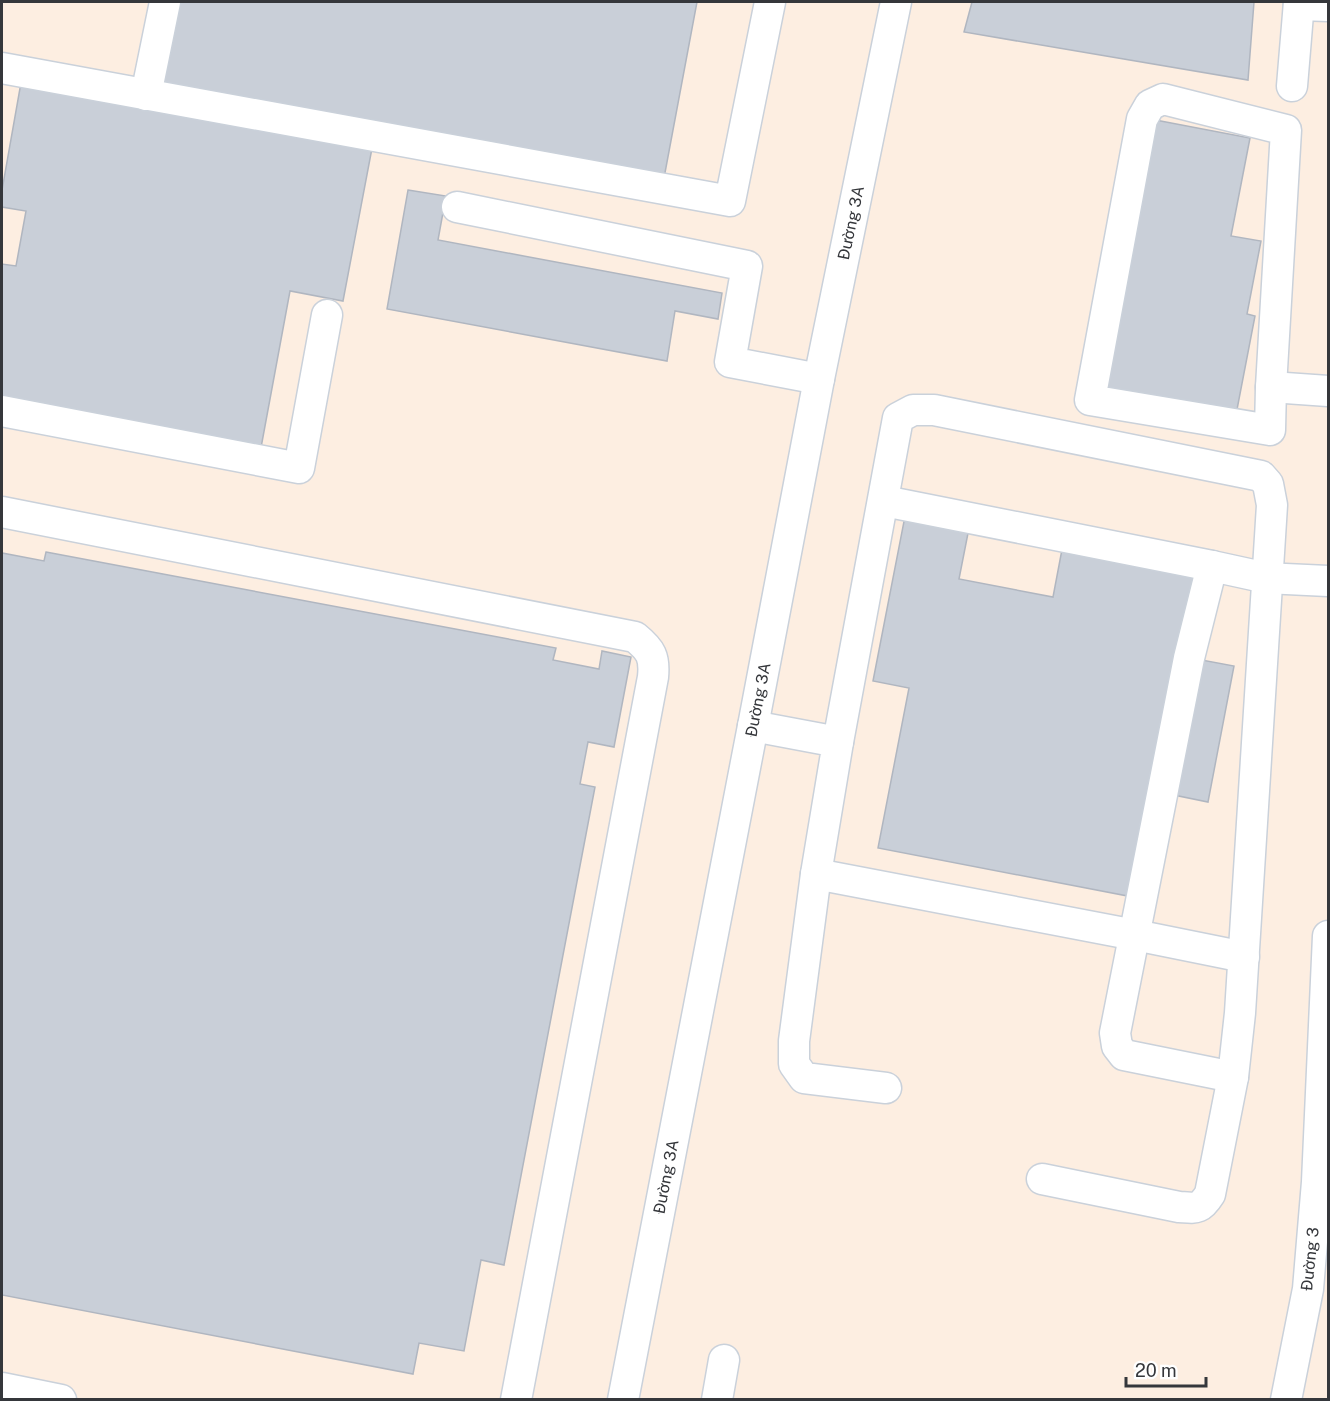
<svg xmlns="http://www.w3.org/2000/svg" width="1330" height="1401" viewBox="0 0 1330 1401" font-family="'Public Sans',sans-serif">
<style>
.industrial{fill:#fdeee1}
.building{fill:#c9cfd8;stroke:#b0b6c0;stroke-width:1.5}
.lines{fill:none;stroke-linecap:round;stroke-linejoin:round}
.minor-casing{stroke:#cad1da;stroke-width:33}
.minor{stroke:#fff;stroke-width:30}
.labels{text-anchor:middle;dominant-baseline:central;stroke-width:6;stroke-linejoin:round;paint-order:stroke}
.street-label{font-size:16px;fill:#35373b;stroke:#fff}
</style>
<rect width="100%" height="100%" fill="#fafbfd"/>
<rect class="industrial" x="2" y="2" width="1326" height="1397"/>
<g class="building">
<path d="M179,2H697L664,178L163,83Z"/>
<path d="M972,2H1254L1248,80L964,32Z"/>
<path d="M22,77L373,143L343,301L290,291L260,453L2,404V264L16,266L26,211L2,207V190Z"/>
<path d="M1145,118L1250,138L1231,236L1261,241L1247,314L1255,316L1234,425L1091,397Z"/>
<path d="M408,190L446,196L438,240L722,293L718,319L675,311L667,361L387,309Z"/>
<path d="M906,511L970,523L959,579L1053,597L1064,539L1198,565L1180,656L1234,666L1208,802L1154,791L1133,897L878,848L909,688L873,681Z"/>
<path d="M46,552L556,648L553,660L599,669L602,651L631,657L614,747L588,742L580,784L595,787L504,1265L481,1260L464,1351L419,1343L413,1374L2,1295V553L44,561Z"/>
</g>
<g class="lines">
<defs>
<g id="minor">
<path d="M1299,5L1328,6"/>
<path d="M2,68L730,201L770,2"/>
<path d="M1292,86L1299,2"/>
<path d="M146,95L165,2"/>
<path d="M1163,99L1286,130L1271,387L1270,430L1090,400L1142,119L1150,105Z"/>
<path d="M457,207L747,266L730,362L819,379"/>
<path d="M1271,387L1328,391"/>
<path d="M2,411L299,468L327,315"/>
<path d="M884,501L1212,566L1189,658L1115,1033L1117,1046L1124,1055L1233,1077"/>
<path d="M2,512L635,637C651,650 655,657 653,677L516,1400"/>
<path d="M1212,566L1267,578L1328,581"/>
<path d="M753,726L838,742L816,874L794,1041V1064L804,1078L886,1088"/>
<path d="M838,742L898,418L913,410H934L1261,476L1268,484L1272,505L1240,1013L1233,1077L1210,1194C1200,1210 1196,1208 1179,1207L1042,1179"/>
<path d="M816,874L1135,935L1244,957"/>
<path d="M2,1388L61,1400"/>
<path d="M623,1400L753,726L819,379L896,2"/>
<path d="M717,1400L724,1360"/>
<path d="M1286,1400L1308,1289L1317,1182L1328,936"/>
</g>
</defs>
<use href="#minor" class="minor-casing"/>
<use href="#minor" class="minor"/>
</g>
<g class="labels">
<g class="street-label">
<text transform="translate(851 223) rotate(-78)">Đường 3A</text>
<text transform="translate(758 700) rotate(-79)">Đường 3A</text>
<text transform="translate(666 1177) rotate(-79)">Đường 3A</text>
<text transform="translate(1310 1259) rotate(-84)">Đường 3</text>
</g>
</g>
<rect width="1330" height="1401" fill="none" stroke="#35373b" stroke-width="6"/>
<path d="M1126 1377v9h80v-9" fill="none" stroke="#35373b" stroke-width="3"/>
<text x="1135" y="1377" font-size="18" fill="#35373b" stroke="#ffffff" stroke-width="4.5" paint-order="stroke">20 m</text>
</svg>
